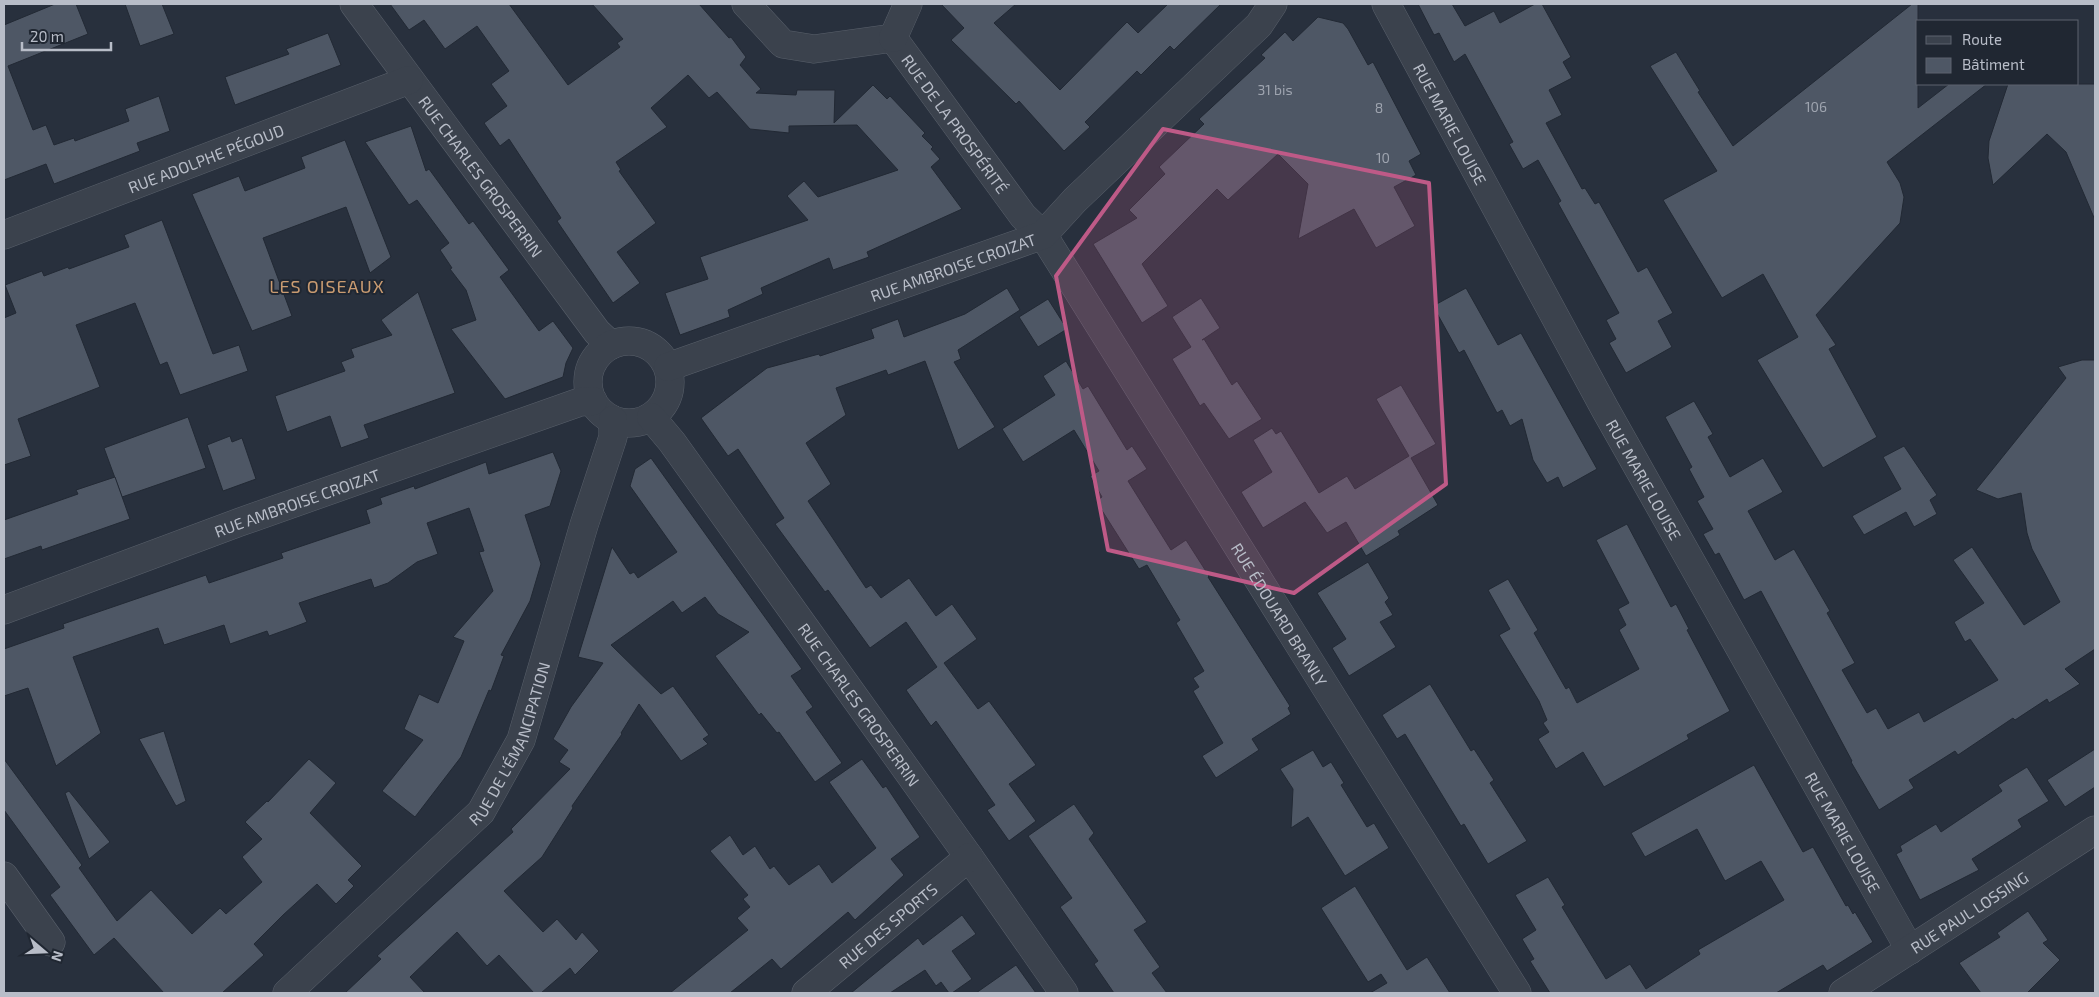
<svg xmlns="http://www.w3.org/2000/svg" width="2099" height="997" viewBox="0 0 2099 997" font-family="'Exo 2',sans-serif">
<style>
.building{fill:#4e5765;stroke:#222934}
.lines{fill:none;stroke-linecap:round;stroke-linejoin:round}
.street-casing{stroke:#59606b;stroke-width:29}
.street{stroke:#3b424d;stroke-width:28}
.marked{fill:#be5a87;fill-opacity:0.2;stroke:#be5a87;stroke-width:4;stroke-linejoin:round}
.labels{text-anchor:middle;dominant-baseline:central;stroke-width:4;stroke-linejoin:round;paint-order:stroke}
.number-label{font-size:14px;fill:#9ea4af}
.street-label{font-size:16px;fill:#b8bdc8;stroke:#202732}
.neighbourhood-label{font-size:18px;letter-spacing:1px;fill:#c99b71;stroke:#202732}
</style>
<rect width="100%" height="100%" fill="#28303d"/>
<g class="building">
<path d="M55,4H76L88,34L8,66L33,130L46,125L54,145L74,138L75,141L129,121L125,109L159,96L170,131L137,143L140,151L54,184L46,164L4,180V25Z"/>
<path d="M125,4H162L174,34L140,46Z"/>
<path d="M390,4H509L568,85L620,47L617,43L623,39L592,4H699L729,38L731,37L746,57L740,65L761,89L756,93L796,95L797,90H835L834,123L873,85L887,99L890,96L925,133L922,136L933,147L931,149L940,159L931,167L962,209L867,252L869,257L833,270L829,258L761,288L763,294L728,310L730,317L680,335L665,293L708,279L700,257L808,220L787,196L804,181L818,197L898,170L857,125L789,126V133L750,129L717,92L709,98L688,75L651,108L667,127L616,162L621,170L619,171L656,223L617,252L640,283L613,303L557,221L561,218L509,139L500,146L484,123L507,106L491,84L509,71L477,26L445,49L424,20L409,30Z"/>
<path d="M941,4H1016L994,23L1060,90L1127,22L1138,33L1168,4H1221L1174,50L1170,46L1141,75L1137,71L1085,122L1090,127L1064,151L1019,101L1016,104L951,40L964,28Z"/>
<path d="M1418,4H1452L1465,26L1494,11L1500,23L1535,4H1542L1571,57L1563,62L1572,78L1549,90L1562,115L1546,123L1582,189L1585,188L1595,204L1599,202L1638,272L1647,267L1673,313L1658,321L1672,347L1626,373L1609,343L1616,339L1606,320L1619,313L1558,203L1561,201L1538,160L1523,169L1509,144L1513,142L1465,54L1454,62L1439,33L1434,35Z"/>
<path d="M1912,4H1918V108L1949,84H1987L1887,162L1900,183L1904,197L1900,223L1816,315L1836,345L1829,349L1877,437L1823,468L1757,360L1798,337L1763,274L1722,298L1663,200L1717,171L1650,66L1676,52L1700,91L1698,92L1733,146Z"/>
<path d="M1318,17L1343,23L1348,29L1368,65L1373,62L1421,154L1409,161L1416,175L1394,187L1415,226L1376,248L1354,209L1298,239L1308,184L1278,154L1228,200L1217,189L1142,264L1168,306L1142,323L1093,244L1137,218L1129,210L1165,174L1159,167L1204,124L1199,119L1265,58L1261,55L1285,32L1293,41Z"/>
<path d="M328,33L341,65L235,105L225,77L289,54L286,49Z"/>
<path d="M2008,84H2095V220L2066,152L2047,134L1993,185L1988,158L1989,141Z"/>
<path d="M411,126L426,171L429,169L469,224L473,221L509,270L500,277L539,331L553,321L573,348L566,363L563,377L505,399L451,329L476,320L466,290L450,269L452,268L440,250L449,243L417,200L409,205L365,142Z"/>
<path d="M345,140L391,257L370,273L346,207L263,238L292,316L252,331L192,194L239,176L245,191L305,168L301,157Z"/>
<path d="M162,220L213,354L239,345L248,371L180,395L167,362L160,365L135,303L76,325L100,387L18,419L31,456L4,465V318L16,313L5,285L42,271L44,276L68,267L69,269L129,247L124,235Z"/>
<path d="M1007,288L1020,310L958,350L961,359L954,362L995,427L958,450L925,361L888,375L886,370L836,388L846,415L806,443L831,484L808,501L866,588L871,585L881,598L909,578L936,616L952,604L977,639L944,663L978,709L989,701L1036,765L1009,784L1036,821L1009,841L987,810L995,805L936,721L931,726L906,690L937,667L906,622L870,648L828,590L825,592L775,524L784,518L738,449L728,456L701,418L767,368L819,354L820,356L874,338L871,329L898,319L904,337L965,314Z"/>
<path d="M1466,288L1498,345L1521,333L1597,469L1563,488L1558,477L1547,483L1533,460L1522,419L1510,426L1502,410L1497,413L1464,350L1459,353L1433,306Z"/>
<path d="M418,292L455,393L364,425L369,438L341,448L330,416L287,432L275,396L345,371L341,362L354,357L351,349L392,335L381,320Z"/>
<path d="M1201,298L1220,328L1202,340L1204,339L1232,385L1237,381L1262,419L1229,439L1204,403L1200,406L1172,359L1191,347L1172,317Z"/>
<path d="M1048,299L1067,329L1038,347L1019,317Z"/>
<path d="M2082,360H2095V649L2065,669L2080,684L2049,703L2047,699L2015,720L2013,718L1958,755L1955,751L1909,780L1914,788L1879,810L1851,762L1852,761L1761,591L1744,600L1719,553L1715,555L1703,534L1713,529L1697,501L1704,497L1689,469L1692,467L1665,417L1694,401L1713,434L1708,437L1730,477L1763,458L1783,492L1748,511L1775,560L1794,549L1830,611L1827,613L1855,663L1842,670L1867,713L1876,708L1888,729L1919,712L1924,722L1998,680L1970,639L1965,642L1954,622L1984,603L1953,560L1972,547L2024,625L2060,602L2032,549L2027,533L2021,493L1998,499L1976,490L2066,378L2058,367Z"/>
<path d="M1066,361L1083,389L1088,386L1127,450L1132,446L1147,469L1128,481L1171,550L1186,540L1209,576L1208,577L1290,706L1288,708L1291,714L1252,739L1259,750L1216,778L1202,756L1223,743L1193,691L1199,687L1193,678L1204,671L1176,623L1180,620L1147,565L1139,569L1096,501L1102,497L1090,476L1099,471L1074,430L1023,462L1002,429L1055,395L1043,376Z"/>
<path d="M1401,385L1436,444L1411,458L1438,505L1398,531L1400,535L1366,556L1346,522L1327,533L1305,502L1263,528L1241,492L1272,472L1253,440L1272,428L1276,434L1281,431L1319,493L1347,476L1355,489L1409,456L1376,399Z"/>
<path d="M188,417L206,468L122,497L104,448Z"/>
<path d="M230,436L232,442L242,438L256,479L223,491L207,445Z"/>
<path d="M1904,446L1937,495L1930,500L1937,514L1914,527L1906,512L1864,535L1852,516L1901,489L1883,457Z"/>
<path d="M553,452L561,471L550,506L525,515L541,564L530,601L501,655L504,656L491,691L489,690L461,757L415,817L382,791L423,740L404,729L419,694L438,703L464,641L453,637L493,591L479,552L484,551L469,508L427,523L438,554L417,562L388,583L374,588L371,579L299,603L307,622L294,627L269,636L267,631L230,644L224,625L164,645L158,628L73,657L101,733L56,766L28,688L4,696V649L64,628L63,624L206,575L209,583L283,558L281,553L370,523L366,510L382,504L380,498L414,486L415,489L486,462L489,474Z"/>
<path d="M651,458L802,669L791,676L813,707L806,712L842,763L815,782L779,732L777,733L761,713L759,715L715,656L749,632L718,614L705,597L682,613L673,601L611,645L661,694L673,686L709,735L703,739L708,744L681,761L639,704L621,733L622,734L572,806L573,808L542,857L504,891L543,932L557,919L576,940L582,932L599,951L575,975L570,968L541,993H534L499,955L487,966L457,932L410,977L425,993H345L381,959L377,956L513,832L511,829L570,769L559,762L568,750L553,739L571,707L603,663L578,657L612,547L630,574L634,572L638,578L677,552L630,486L635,469Z"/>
<path d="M115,477L130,519L42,550L41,546L4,559V520L78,494L76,490Z"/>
<path d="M1627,524L1671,607L1676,604L1689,629L1687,630L1730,711L1687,735L1689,739L1604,787L1583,752L1556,769L1538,739L1549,732L1543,723L1547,720L1539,701L1499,635L1510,629L1488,590L1508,579L1538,630L1534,633L1566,689L1569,687L1577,703L1639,669L1619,630L1626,625L1618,609L1629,603L1596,540Z"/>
<path d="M1368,562L1389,598L1385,602L1393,615L1380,622L1396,647L1349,676L1332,648L1346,639L1317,593Z"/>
<path d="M1430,684L1471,751L1474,749L1494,780L1490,783L1527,841L1488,864L1464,824L1461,826L1405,734L1397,739L1382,715Z"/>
<path d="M164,731L186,801L176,806L139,739Z"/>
<path d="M2095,749V787L2065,807L2047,780Z"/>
<path d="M1313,750L1323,767L1331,762L1344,783L1341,785L1367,827L1374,823L1389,848L1345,876L1308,817L1291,828L1293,789L1280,769Z"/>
<path d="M4,759L82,865L79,868L117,921L151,890L192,934L220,908L226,914L262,882L242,857L262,839L245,822L267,801L268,802L309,759L336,783L310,813L362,866L348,880L354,886L336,904L317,884L283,915L254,944L264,955L222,993H164L114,938L94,955L50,895L60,887L4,810Z"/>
<path d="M862,759L883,788L886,786L920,837L891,859L904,875L855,920L848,912L781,969L772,959L730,993H670L748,930L737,918L750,907L743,899L748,895L710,851L730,835L743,855L755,846L770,869L774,866L789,885L819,864L832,883L876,848L829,782Z"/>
<path d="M1754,765L1803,852L1813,847L1846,906L1848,905L1853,914L1855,912L1873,942L1827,971L1823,965L1776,993H1550L1530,961L1534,959L1522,939L1536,930L1515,895L1548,877L1565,905L1562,907L1606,979L1630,964L1646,989L1700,954L1698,950L1784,900L1761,861L1725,881L1697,829L1645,857L1631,833Z"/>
<path d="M2027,767L2049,801L2018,820L2022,827L1972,859L1979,870L1920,900L1896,854L1902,851L1900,846L1936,824L1941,832L2002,791L1998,785Z"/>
<path d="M69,791L110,842L89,859L65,793Z"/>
<path d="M1074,804L1094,833L1089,839L1147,922L1134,930L1160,967L1152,973L1167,993H1114L1094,964L1098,961L1060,907L1072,898L1028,836Z"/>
<path d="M1355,886L1407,970L1427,957L1450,993H1370L1387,983L1381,974L1368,982L1321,908Z"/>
<path d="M2028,911L2048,940L2043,943L2060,960L2027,993H1981L1959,963L2000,937L1997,933Z"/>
<path d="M962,915L976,934L952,951L972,979L952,993H949L941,982L936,986L925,970L890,993H851L918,938L923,945Z"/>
<path d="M1016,965L1036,993H976Z"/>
</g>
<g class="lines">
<defs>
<g id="street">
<path id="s1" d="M354,4L597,332L611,345"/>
<path d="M746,4L783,44L814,49L893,38"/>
<path id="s2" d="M1386,4L1605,409L1910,950"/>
<path id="s3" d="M893,38L1023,216L1043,235L1517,993"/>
<path d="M893,38L908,4"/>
<path id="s4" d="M4,235L409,80"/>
<circle cx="629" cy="382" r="41"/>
<path id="s5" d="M668,367L1043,235L1075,200L1259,25L1273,4"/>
<path id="s6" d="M651,417L672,442L969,857L1064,993"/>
<path id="s7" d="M4,610L240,522L580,402L593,401"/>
<path d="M4,876L51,942"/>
<path id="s8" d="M287,993L481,812L521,740L584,525L613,437V420"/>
<path id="s9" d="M806,993L969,857"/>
<path id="s10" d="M1843,993L2095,830"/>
</g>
</defs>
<use href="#street" class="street-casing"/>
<use href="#street" class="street"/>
</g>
<path class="marked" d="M1163,129L1429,183L1446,484L1294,593L1108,550L1056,276Z"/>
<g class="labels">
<g class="number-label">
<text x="1275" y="89">31 bis</text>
<text x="1816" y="106">106</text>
<text x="1379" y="107">8</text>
<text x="1383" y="157">10</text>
</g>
<g class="street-label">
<text stroke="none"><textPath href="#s3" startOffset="106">RUE DE LA PROSPÉRITÉ</textPath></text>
<text stroke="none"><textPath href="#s2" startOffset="136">RUE MARIE LOUISE</textPath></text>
<text stroke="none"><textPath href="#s4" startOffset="216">RUE ADOLPHE PÉGOUD</textPath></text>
<text stroke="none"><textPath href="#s1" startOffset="214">RUE CHARLES GROSPERRIN</textPath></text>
<text stroke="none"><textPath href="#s5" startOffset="302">RUE AMBROISE CROIZAT</textPath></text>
<text stroke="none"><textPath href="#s2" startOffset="541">RUE MARIE LOUISE</textPath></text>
<text stroke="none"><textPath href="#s7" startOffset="312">RUE AMBROISE CROIZAT</textPath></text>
<text stroke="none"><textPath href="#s3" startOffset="695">RUE ÉDOUARD BRANLY</textPath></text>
<text stroke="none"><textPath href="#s6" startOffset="355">RUE CHARLES GROSPERRIN</textPath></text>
<text stroke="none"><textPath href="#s8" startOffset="340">RUE DE L'ÉMANCIPATION</textPath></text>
<text stroke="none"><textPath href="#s2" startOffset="946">RUE MARIE LOUISE</textPath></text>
<text stroke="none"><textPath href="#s10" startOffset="150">RUE PAUL LOSSING</textPath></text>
<text stroke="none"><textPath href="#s9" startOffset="106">RUE DES SPORTS</textPath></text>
</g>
<g class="neighbourhood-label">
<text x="327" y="286">LES OISEAUX</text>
</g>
</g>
<rect width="2099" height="997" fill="none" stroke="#b8bdc8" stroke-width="10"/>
<rect x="1916" y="20" width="162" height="65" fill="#202732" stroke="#5d636e"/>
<rect x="1926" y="36" width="25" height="8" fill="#3b424d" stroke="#5d636e"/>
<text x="1962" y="45" font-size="15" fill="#b8bdc8">Route</text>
<rect x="1926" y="58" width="25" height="15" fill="#4e5765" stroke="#5d636e"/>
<text x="1962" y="70" font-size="15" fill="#b8bdc8">Bâtiment</text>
<g transform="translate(45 952) rotate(109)" stroke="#202732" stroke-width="4" paint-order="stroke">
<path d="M0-4L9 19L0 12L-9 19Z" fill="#b8bdc8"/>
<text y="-8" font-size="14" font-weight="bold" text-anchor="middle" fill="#b8bdc8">N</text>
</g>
<path d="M22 42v8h89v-8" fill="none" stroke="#b8bdc8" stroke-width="2.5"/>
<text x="30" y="42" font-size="15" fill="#b8bdc8" stroke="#202732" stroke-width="4" paint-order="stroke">20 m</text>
</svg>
